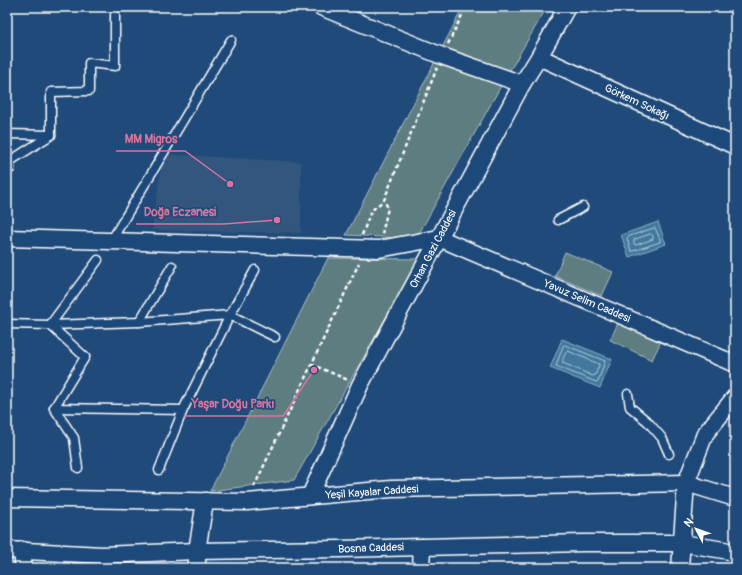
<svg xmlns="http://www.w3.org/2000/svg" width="742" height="575" viewBox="0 0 742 575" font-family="Pangolin,sans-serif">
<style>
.built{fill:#33577d}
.green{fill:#5d7d81;stroke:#aebec0}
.water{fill:#42789e;stroke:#8eaec5}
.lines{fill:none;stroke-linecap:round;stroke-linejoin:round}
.shore{stroke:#b3c9d8;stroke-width:1}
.service-casing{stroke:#fff;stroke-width:11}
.minor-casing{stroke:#fff;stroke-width:19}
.path{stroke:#fff;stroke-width:2.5;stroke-dasharray:4 3;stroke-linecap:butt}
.service{stroke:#1f4a7a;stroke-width:8}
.minor{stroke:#1f4a7a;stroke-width:16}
.labels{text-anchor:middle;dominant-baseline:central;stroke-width:3.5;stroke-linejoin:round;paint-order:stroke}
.street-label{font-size:11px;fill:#fff;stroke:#1f4a7a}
.leader{fill:none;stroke:#da749d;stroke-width:1.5}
.callout-dot{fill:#da749d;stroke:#1f4a7a;stroke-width:1.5}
.callout-label{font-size:12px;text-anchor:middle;font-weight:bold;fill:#da749d;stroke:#1f4a7a;stroke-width:3.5;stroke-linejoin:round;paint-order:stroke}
</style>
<rect width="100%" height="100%" fill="#1f4a7a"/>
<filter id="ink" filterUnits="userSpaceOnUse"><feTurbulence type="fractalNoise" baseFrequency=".025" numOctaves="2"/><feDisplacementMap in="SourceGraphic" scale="8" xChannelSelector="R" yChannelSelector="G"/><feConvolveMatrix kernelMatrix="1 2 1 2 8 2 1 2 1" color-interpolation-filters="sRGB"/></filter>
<g filter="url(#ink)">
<path class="built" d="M163,154L301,162V233L152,230Z"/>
<g class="green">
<path d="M463,7H547L502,84L416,239L346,235Z"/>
<path d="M565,252L613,272L602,296L555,276Z"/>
<path d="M328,258L419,259L294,480L210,491Z"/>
<path d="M620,319L662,339L652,360L610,340Z"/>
</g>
<g class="water">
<path d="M658,222L666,244L629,257L621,235Z"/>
<path d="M562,339L612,359L600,388L550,368Z"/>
</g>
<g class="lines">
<g class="shore">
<path d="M655,228L660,239V242L633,251H631L627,239L628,237Z"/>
<path d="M651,234L653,236V239L636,245L634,244V240Z"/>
<path d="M565,345L605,361L598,382H596L556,366L563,346Z"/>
<path d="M568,351L599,364V366L595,375L593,376L563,363C562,360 565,352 568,351Z"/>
</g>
<defs>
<g id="service">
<path d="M7,134L51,135V92L89,91V63L115,66V15"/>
<path d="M7,171L10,169V161L51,135"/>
<path d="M558,220L583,207"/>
<path d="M111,241L231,40"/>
<path d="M255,270L230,315L275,337"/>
<path d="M139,322L172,266"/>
<path d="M7,324L50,325L85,357L54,408L74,438L78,468"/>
<path d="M50,325L139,322L230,315L183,410"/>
<path d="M50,325L98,260"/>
<path d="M628,394L630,407L648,422L662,438L669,454"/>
<path d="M54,408L183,410L159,470"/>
</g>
<g id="minor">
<path d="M321,7L442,56L522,84"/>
<path d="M539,57L735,146"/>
<path d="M7,238L379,249L439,238L735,364"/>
<path d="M310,496L360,385L522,84L539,57L567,7"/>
<path d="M7,498L247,502L391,489L686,483L735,498"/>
<path d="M7,550L102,555L197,551L340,549L583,543H682L735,552"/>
<path d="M23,568V550"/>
<path d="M197,568V551L205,501"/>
<path d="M421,568L422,547"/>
<path d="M680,568L686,483L705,434L735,397"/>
</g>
</defs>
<use href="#service" class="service-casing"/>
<use href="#minor" class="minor-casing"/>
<g class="path">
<path d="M448,44L466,7"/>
<path d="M382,234L388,208L384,200"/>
<path d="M362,235L371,211L384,200L437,68"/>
<path d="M311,364L348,380"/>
<path d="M254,487L359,263"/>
</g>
<use href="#service" class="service"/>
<use href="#minor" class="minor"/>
</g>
</g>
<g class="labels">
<g class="street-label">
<text transform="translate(637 102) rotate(25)">Görkem Sokağı</text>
<text transform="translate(433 249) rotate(-62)">Orhan Gazi Caddesi</text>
<text transform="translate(587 301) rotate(23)">Yavuz Selim Caddesi</text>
<text transform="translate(372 492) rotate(-4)">Yeşil Kayalar Caddesi</text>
<text transform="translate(371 548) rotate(-2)">Bosna Caddesi</text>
</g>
</g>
<path class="leader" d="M230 184L185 151H116M277 220L224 224H136M314 370L283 416H184"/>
<g class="callout-dot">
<circle cx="230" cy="184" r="4"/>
<circle cx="277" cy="220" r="4"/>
<circle cx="314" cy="370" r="4"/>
</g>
<g class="callout-label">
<text x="151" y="143">MM Migros</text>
<text x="180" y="216">Doğa Eczanesi</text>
<text x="233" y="408">Yaşar Doğu Parkı</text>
</g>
<rect width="742" height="575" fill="none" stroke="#1f4a7a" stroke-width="24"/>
<rect x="12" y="12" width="718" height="551" fill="none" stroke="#fff" stroke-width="1.5" filter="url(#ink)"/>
<g transform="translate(696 529) rotate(311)" stroke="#1f4a7a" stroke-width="3" paint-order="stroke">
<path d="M0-3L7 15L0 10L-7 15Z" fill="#ffffff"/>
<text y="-6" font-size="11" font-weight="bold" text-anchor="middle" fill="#ffffff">N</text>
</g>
</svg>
